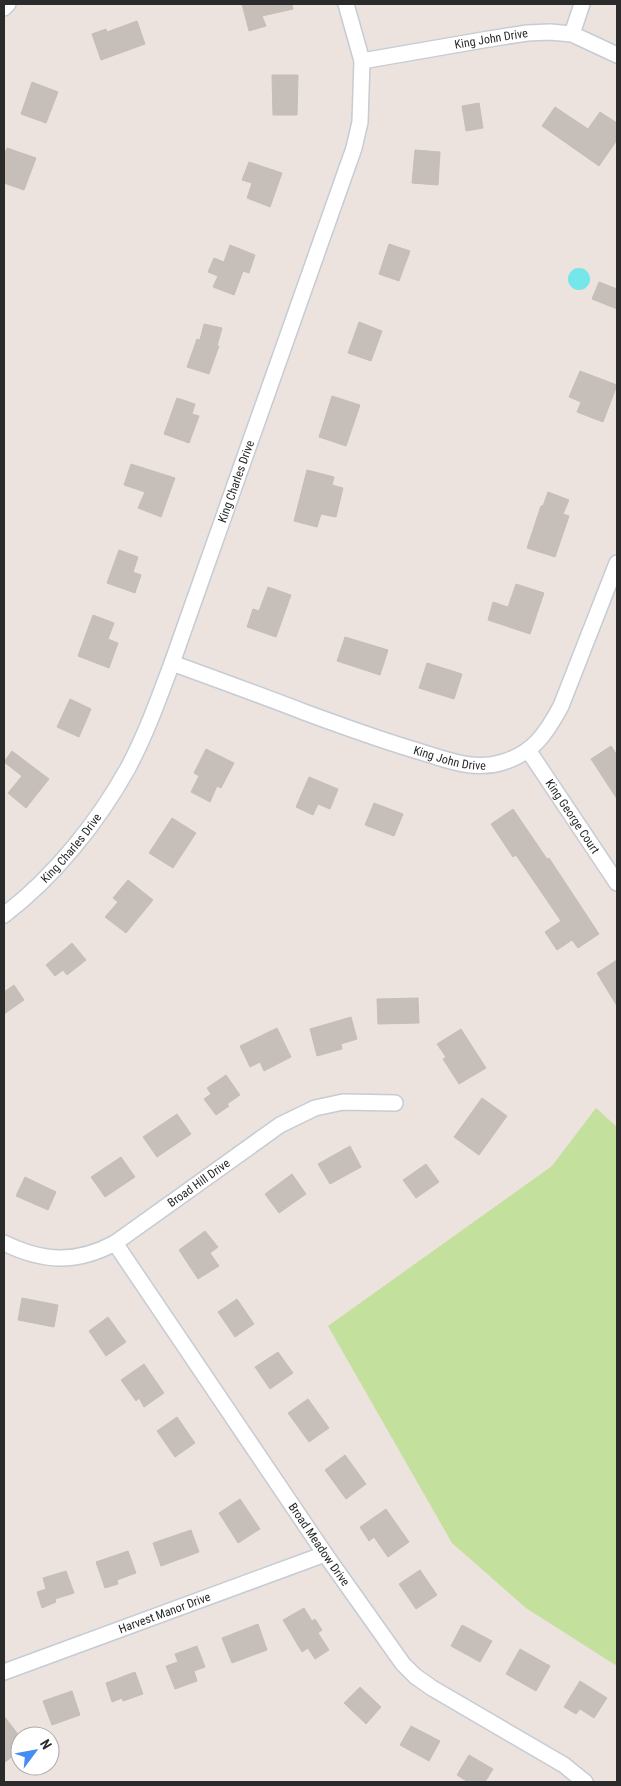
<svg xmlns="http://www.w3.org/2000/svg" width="621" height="1786" viewBox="0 0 621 1786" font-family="'Roboto Condensed',sans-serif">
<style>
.green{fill:#c3e09c}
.water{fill:#75e6e9}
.building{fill:#c5beb9;stroke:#c7beb7}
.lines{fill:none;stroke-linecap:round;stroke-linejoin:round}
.street-casing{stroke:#c6ccd4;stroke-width:18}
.street{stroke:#fff;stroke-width:15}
.labels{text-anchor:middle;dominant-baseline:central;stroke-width:4;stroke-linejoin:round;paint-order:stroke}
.street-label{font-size:12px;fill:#2b2b2b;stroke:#fff}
</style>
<rect width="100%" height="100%" fill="#ece2de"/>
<path class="green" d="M596,1108L617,1127V1666L526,1608L452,1543L328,1326L552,1166Z"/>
<circle class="water" cx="579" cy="279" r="11"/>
<g class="building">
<path d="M242,4H292L293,9L262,16L266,26L249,31Z"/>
<path d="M137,21L145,44L101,60L92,34L106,29L107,32Z"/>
<path d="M272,75H298L297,115H273Z"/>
<path d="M32,82L58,92L46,123L21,114Z"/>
<path d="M479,103L483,128L466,131L462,106Z"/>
<path d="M555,107L588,129L600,112L617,123V140L599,166L542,126Z"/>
<path d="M7,148L36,158L24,190L4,183V156Z"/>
<path d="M415,150L440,152L438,185L412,183Z"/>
<path d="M249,162L282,173L270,207L247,198L252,183L242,180Z"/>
<path d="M389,244L410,251L399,281L379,274Z"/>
<path d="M230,245L255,255L249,273L243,271L234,295L213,287L218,276L208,272L214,258L224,262Z"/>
<path d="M599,282L617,289V309L592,299Z"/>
<path d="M359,322L382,331L371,361L348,353Z"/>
<path d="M204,324L222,328L217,346H219L209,374L187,367L197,339L200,340Z"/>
<path d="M580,371L617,385L603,422L577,412L581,402L569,397Z"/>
<path d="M332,396L360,405L346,446L319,437Z"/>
<path d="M177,398L195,404L192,414L199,416L189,443L164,434Z"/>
<path d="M131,464L175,478L161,517L138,508L145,492L124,485Z"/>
<path d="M307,470L334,477L332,485L343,488L336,517L321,514L317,527L294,521Z"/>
<path d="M548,492L569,500L563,514L569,516L555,557L527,548L541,506H543Z"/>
<path d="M119,550L138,557L133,572L141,575L135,593L107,583Z"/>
<path d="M516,584L544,593L530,634L488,620L493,602L508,607Z"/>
<path d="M268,587L291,595L276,637L247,627L253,609L259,611Z"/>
<path d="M93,615L114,623L108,639L118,643L109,668L78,656Z"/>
<path d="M345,637L388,650L380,675L337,661Z"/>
<path d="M427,663L462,674L454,699L419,688Z"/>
<path d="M70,699L91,709L79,737L57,727Z"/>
<path d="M611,746L617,755V799L591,759Z"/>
<path d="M206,749L234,763L221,788L217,786L210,802L191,792L199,776L194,773Z"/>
<path d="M12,751L49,779L26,808L8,793L22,776L4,762Z"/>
<path d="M309,777L338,789L330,809L318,804L313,815L296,807Z"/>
<path d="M374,803L403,814L394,836L365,825Z"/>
<path d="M513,809L547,859L549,858L599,934L578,948L572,940L557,950L545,932L561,921L516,855L513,857L491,824Z"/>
<path d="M172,818L196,833L173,868L149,853Z"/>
<path d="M128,880L153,900L126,933L105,917L118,902L113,898Z"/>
<path d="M72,943L86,960L67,975L63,970L55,976L46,965Z"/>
<path d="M617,960V1006L597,973Z"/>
<path d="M14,985L24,1000L4,1014V992Z"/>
<path d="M418,998L419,1023L378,1024L377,999Z"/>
<path d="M351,1017L357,1039L341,1044L342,1049L317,1056L310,1029Z"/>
<path d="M277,1028L291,1057L264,1071L260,1062L250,1067L240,1046Z"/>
<path d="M461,1029L486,1068L459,1084L443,1059L446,1057L437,1044Z"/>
<path d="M226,1075L240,1095L227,1104L229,1106L216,1115L204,1099L211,1094L207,1088Z"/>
<path d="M482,1098L507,1116L479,1155L454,1137Z"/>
<path d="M177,1114L191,1134L157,1157L143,1137Z"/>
<path d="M350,1146L361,1167L330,1184L318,1164Z"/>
<path d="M121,1157L135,1177L105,1197L91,1177Z"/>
<path d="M426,1164L439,1182L416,1198L403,1180Z"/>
<path d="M292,1174L306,1194L279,1213L265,1194Z"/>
<path d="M25,1177L56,1192L48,1210L16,1196Z"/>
<path d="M205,1231L218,1247L210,1253L219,1266L198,1279L179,1250Z"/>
<path d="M22,1298L58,1305L54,1327L18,1320Z"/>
<path d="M237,1299L254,1324L235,1337L218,1312Z"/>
<path d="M108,1317L126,1342L106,1356L89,1331Z"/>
<path d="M278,1352L293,1373L270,1389L255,1367Z"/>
<path d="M144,1364L164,1393L144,1407L139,1398L136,1401L121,1380Z"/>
<path d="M308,1399L329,1428L309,1442L288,1413Z"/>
<path d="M177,1417L195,1443L175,1457L157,1431Z"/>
<path d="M345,1455L366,1484L346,1499L325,1470Z"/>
<path d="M240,1499L260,1529L238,1543L219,1513Z"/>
<path d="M386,1509L409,1542L388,1557L374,1537L369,1541L360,1527Z"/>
<path d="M191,1530L199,1552L161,1566L153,1543Z"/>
<path d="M128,1551L136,1573L117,1580L118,1584L105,1588L96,1562Z"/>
<path d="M420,1570L437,1595L416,1609L399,1584Z"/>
<path d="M66,1571L74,1593L55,1599L56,1602L42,1608L37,1592L46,1589L43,1578Z"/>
<path d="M304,1608L312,1621L315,1619L322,1630L318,1633L329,1650L315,1659L308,1648L302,1652L283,1620Z"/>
<path d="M258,1624L267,1650L232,1663L222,1638Z"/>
<path d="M462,1625L492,1641L480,1662L451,1646Z"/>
<path d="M197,1646L205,1667L194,1671L197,1681L175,1689L166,1666L178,1662L175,1654Z"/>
<path d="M520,1649L550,1666L536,1691L506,1674Z"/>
<path d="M135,1672L143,1694L123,1701L122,1698L112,1702L106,1683Z"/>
<path d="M580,1681L607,1698L594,1718L580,1709L576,1714L564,1707Z"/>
<path d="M360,1687L381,1707L366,1724L344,1703Z"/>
<path d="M72,1691L80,1715L52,1725L43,1701Z"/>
<path d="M4,1716L20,1737V1750L4,1763Z"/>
<path d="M411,1726L440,1741L429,1761L400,1745Z"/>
<path d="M469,1755L493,1769L485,1782H468L457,1775Z"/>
</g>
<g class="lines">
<defs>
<g id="street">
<path d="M4,8L8,4"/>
<path d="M572,34L582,4"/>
<path id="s1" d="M362,61L483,40L527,33L550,32L572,34L617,55"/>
<path id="s2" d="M172,663C216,679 260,695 304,712C342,726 380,740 418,751C444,759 473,771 500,763C533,754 546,734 561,706L617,563"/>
<path id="s3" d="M528,750L617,883"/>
<path id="s4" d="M4,915C54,877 98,822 128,768C146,734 159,698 172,663L354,148L360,122L362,61L346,4"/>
<path id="s5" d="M4,1243C43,1262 76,1264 115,1243L280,1125L315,1108L343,1102L395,1103"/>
<path id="s6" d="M115,1243L325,1554L403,1664L415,1676L432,1688L564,1765L585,1782"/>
<path id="s7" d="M4,1672L325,1554"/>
</g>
</defs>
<use href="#street" class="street-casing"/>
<use href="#street" class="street"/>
</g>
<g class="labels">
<g class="street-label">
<text stroke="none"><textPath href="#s1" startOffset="131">King John Drive</textPath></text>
<text stroke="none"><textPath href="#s4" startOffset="500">King Charles Drive</textPath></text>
<text stroke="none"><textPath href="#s2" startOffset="294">King John Drive</textPath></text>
<text stroke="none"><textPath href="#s3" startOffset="80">King George Court</textPath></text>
<text stroke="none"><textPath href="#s4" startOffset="95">King Charles Drive</textPath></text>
<text stroke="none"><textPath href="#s5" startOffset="219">Broad Hill Drive</textPath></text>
<text stroke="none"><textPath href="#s6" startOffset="364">Broad Meadow Drive</textPath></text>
<text stroke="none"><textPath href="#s7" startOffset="171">Harvest Manor Drive</textPath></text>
</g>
</g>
<rect width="621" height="1786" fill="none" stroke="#2b2b2b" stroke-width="10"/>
<g transform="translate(35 1751) rotate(58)"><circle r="24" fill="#ffffff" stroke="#aaaaaa"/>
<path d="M0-4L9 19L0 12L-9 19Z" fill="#448df2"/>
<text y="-8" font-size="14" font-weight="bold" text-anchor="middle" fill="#2b2b2b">N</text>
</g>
</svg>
